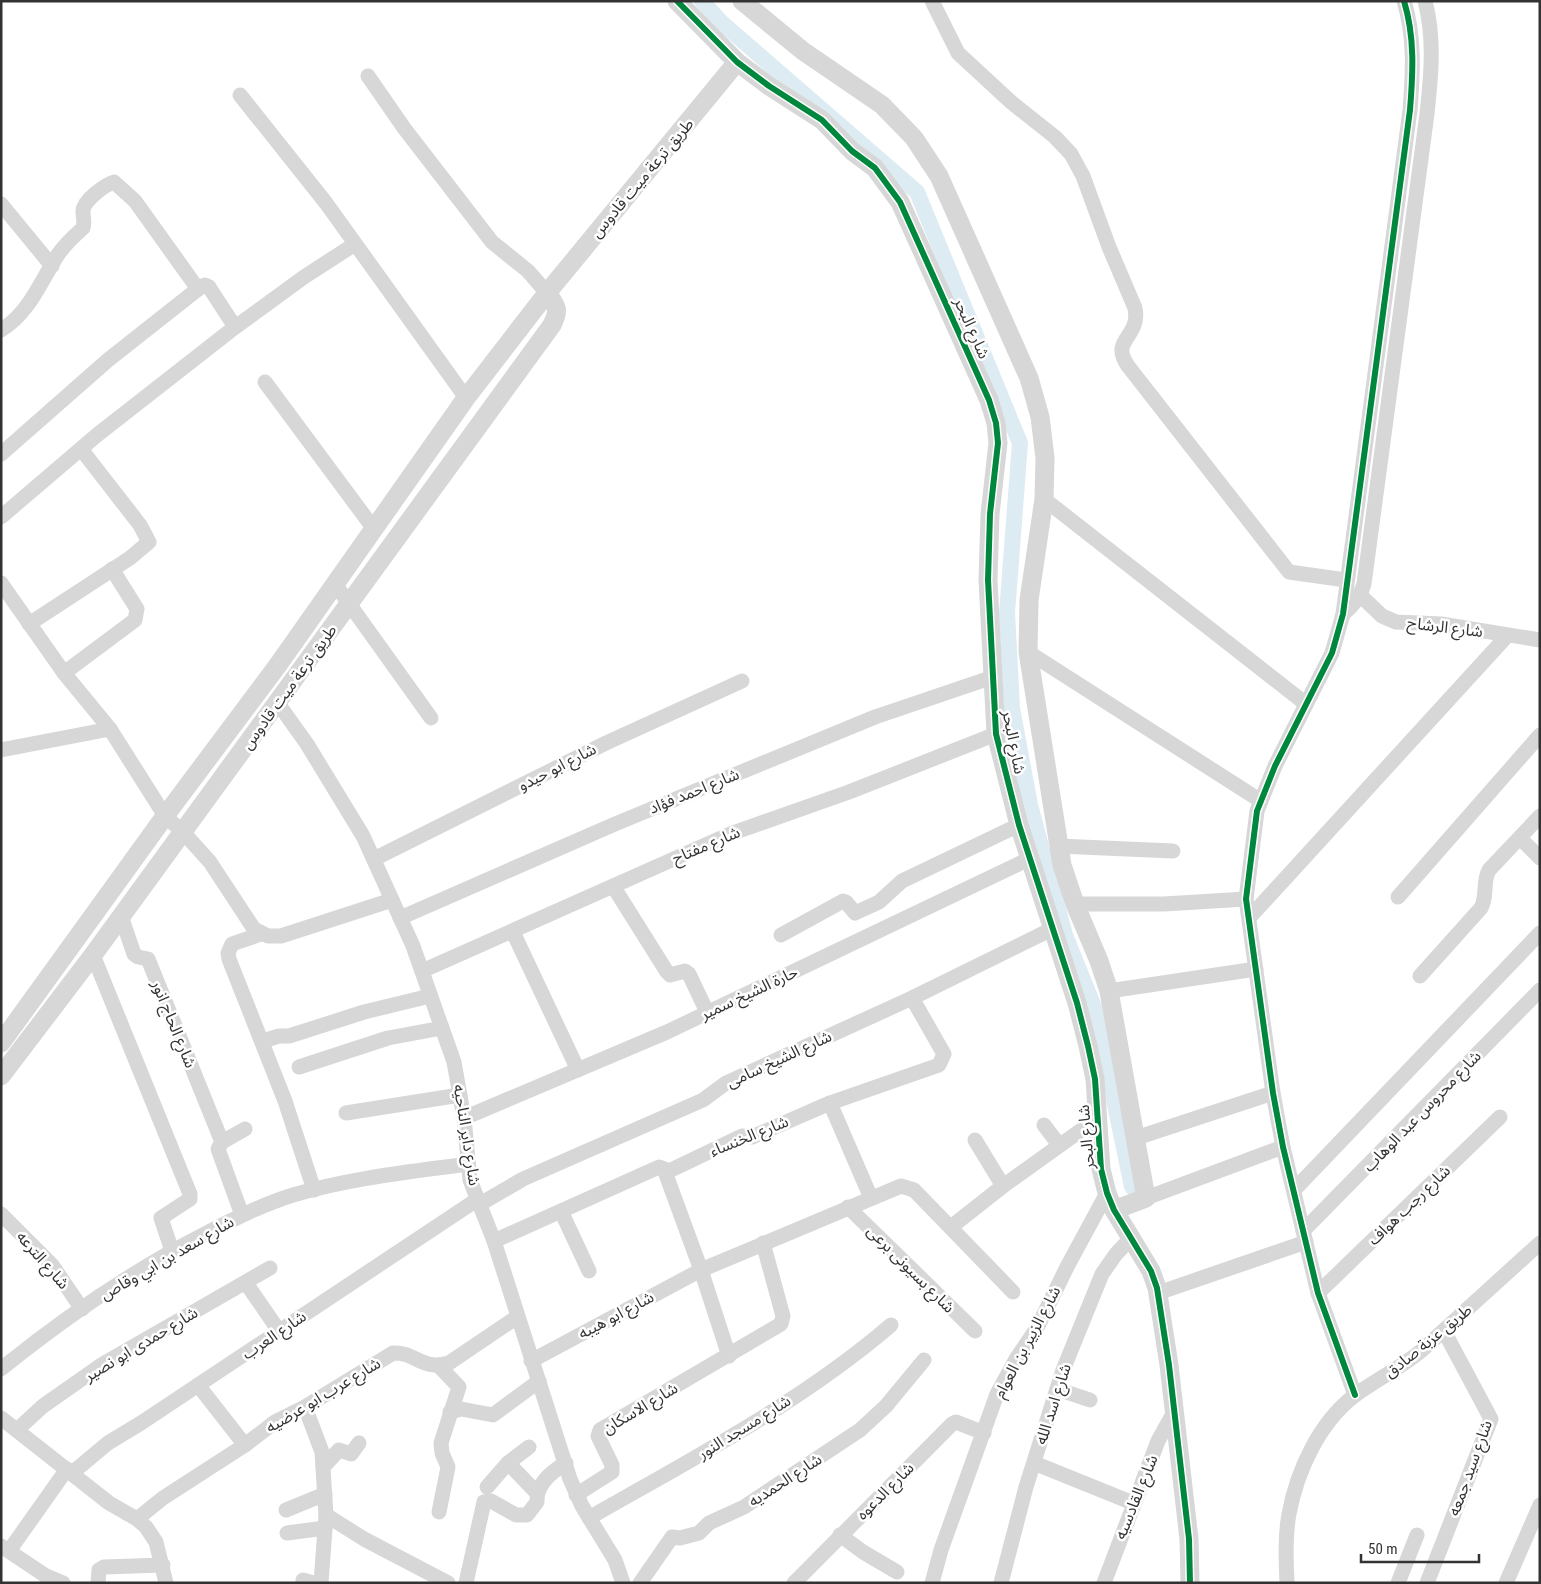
<svg xmlns="http://www.w3.org/2000/svg" width="1541" height="1584" viewBox="0 0 1541 1584" font-family="'Roboto Condensed','Noto Sans Arabic',sans-serif">
<style>
.lines{fill:none;stroke-linecap:round;stroke-linejoin:round}
.canal{stroke:#ddebf3;stroke-width:16}
.minor{stroke:#d7d7d7;stroke-width:15}
.tertiary{stroke:#d7d7d7;stroke-width:19}
.cycleway-casing{stroke:#fff;stroke-width:9}
.cycleway{stroke:#00873e;stroke-width:6}
.labels{text-anchor:middle;dominant-baseline:central;stroke-width:5;stroke-linejoin:round;paint-order:stroke}
.street-label{font-size:16px;fill:#333;stroke:#fff}
</style>
<rect width="100%" height="100%" fill="#fff"/>
<g class="lines">
<path class="canal" d="M702,1L721,22L917,192L1020,443L1007,613L1012,708L1030,805L1065,935L1096,1012L1132,1187"/>
<g class="minor">
<path d="M932,1L958,53L1011,102L1055,137L1071,154L1083,176L1109,247L1135,308C1141,338 1109,339 1128,366L1289,572L1346,580"/>
<path d="M368,76L404,128L492,242L528,271L547,293"/>
<path d="M240,95L326,203L466,398"/>
<path d="M1,204L52,266"/>
<path d="M1,330C29,313 40,283 57,256C64,245 74,236 83,228C85,221 83,218 83,212C82,201 105,185 114,182L135,201L198,289L205,285L209,287L235,327"/>
<path d="M265,382L374,529"/>
<path d="M1,454L108,360L198,289"/>
<path d="M1044,499L1306,704"/>
<path d="M1,517L97,435L230,331L304,277L355,244"/>
<path d="M1,583L64,673L110,729L165,816L183,832L210,862L254,929L268,936H281L392,900"/>
<path d="M335,584L431,718"/>
<path d="M1360,595L1382,616L1396,622L1441,624L1540,640"/>
<path d="M1343,614C1354,605 1360,597 1364,584L1427,114C1431,76 1435,39 1425,1"/>
<path d="M29,624L130,558L149,542L140,525L81,449"/>
<path d="M1028,652L1261,801"/>
<path d="M64,673L135,620L137,609L112,569"/>
<path d="M277,702L307,744L363,836L413,946L454,1062L464,1118L470,1180L494,1241L570,1479L582,1506L615,1560L623,1583"/>
<path d="M1,750L110,729"/>
<path d="M1520,838L1540,858"/>
<path d="M1058,846L1173,851"/>
<path d="M374,859L606,743L742,681"/>
<path d="M613,886L667,972L670,975L685,971L689,974L707,1012"/>
<path d="M1398,897L1540,735"/>
<path d="M1075,904H1164L1246,899"/>
<path d="M121,916L134,954L138,957L148,959L222,1142"/>
<path d="M400,918L615,824L875,717L993,677"/>
<path d="M1249,918L1507,636"/>
<path d="M513,932L578,1070"/>
<path d="M261,934L232,944L228,953L229,959L285,1101L314,1190"/>
<path d="M781,935L843,901L846,902L855,913L879,902L902,881L1019,825"/>
<path d="M93,955L190,1194V1199L161,1218L172,1251"/>
<path d="M422,971L730,834L849,792L996,734"/>
<path d="M1420,976L1481,908C1488,895 1482,883 1489,870L1540,816"/>
<path d="M1109,991L1256,969"/>
<path d="M263,1041L279,1036H289L364,1012L430,996"/>
<path d="M299,1067L388,1038L442,1028"/>
<path d="M830,1103L871,1198"/>
<path d="M346,1113L460,1095"/>
<path d="M464,1118L667,1032L1031,858"/>
<path d="M1044,1125L1059,1145"/>
<path d="M1136,1138L1273,1093"/>
<path d="M975,1140L1003,1186"/>
<path d="M664,1169L701,1270L729,1356"/>
<path d="M1294,1190L1540,933"/>
<path d="M1146,1198L1283,1147"/>
<path d="M480,1204L523,1179L703,1100L726,1083L912,998L1052,929"/>
<path d="M848,1207L975,1331"/>
<path d="M561,1211L589,1271"/>
<path d="M1,1214L52,1265L82,1309"/>
<path d="M242,1215L218,1149L222,1142L245,1129"/>
<path d="M951,1227L1003,1186L1098,1118"/>
<path d="M1303,1231L1540,990"/>
<path d="M494,1241L659,1167L669,1171L742,1136L752,1137L830,1103L939,1065L944,1054L912,998"/>
<path d="M246,1283L279,1331"/>
<path d="M1158,1293L1306,1242"/>
<path d="M1318,1293L1500,1117"/>
<path d="M531,1361L701,1270L901,1186L914,1190L1013,1292"/>
<path d="M439,1366L459,1387L441,1443L442,1453L448,1467L439,1512"/>
<path d="M1,1369C64,1318 131,1272 203,1235C232,1220 261,1205 293,1195C350,1178 409,1172 468,1164"/>
<path d="M198,1385L245,1445"/>
<path d="M1057,1389L1090,1400"/>
<path d="M1355,1395L1318,1293L1283,1147L1273,1093L1246,899L1257,811L1275,766L1332,653L1343,614L1410,110C1413,73 1415,37 1404,1"/>
<path d="M305,1407L322,1452L326,1515L364,1539L448,1583"/>
<path d="M450,1412L461,1409L493,1415L539,1381"/>
<path d="M1,1418L109,1503L137,1519L146,1527L156,1542L166,1583"/>
<path d="M18,1429L43,1406L103,1364L270,1268"/>
<path d="M508,1463L536,1492"/>
<path d="M1034,1463L1133,1503"/>
<path d="M323,1467L339,1450L351,1454L359,1443"/>
<path d="M72,1473L108,1443L141,1423L478,1199"/>
<path d="M487,1487L508,1463L529,1447"/>
<path d="M576,1495L612,1472V1465L598,1436L600,1430L781,1324L783,1316L763,1243"/>
<path d="M286,1510L325,1494"/>
<path d="M589,1518C692,1459 800,1403 891,1325"/>
<path d="M137,1519L163,1498L245,1445L275,1422L305,1407L393,1353C416,1352 421,1371 449,1363L517,1317"/>
<path d="M287,1533L325,1528"/>
<path d="M840,1535L863,1552L897,1572"/>
<path d="M1,1546L46,1576L63,1583"/>
<path d="M9,1551L67,1469"/>
<path d="M303,1580L313,1583"/>
<path d="M98,1583L99,1570L104,1567L163,1565"/>
<path d="M321,1583L326,1515"/>
<path d="M466,1583L484,1502L491,1501L516,1515H527L537,1502C536,1484 551,1472 566,1463"/>
<path d="M640,1583L672,1537L680,1538L699,1533L709,1523L744,1507L860,1430L886,1406L924,1360"/>
<path d="M794,1583L952,1424L956,1422L984,1433"/>
<path d="M932,1583L941,1550L997,1394L1016,1359L1037,1328L1068,1265L1107,1193"/>
<path d="M1001,1583L1026,1487L1063,1370L1102,1274L1116,1254L1132,1237"/>
<path d="M1104,1583L1158,1441L1173,1414"/>
<path d="M1287,1583C1286,1560 1285,1536 1289,1514C1297,1471 1319,1423 1354,1396C1376,1380 1400,1368 1421,1351L1540,1243"/>
<path d="M1398,1583L1417,1535"/>
<path d="M1427,1583L1491,1419L1444,1331"/>
<path d="M1506,1583L1540,1505"/>
</g>
<g class="tertiary">
<path d="M677,1L737,62L769,86L822,120L852,151L875,168L900,202L989,400L996,423L998,443L990,514L988,580L996,734L1019,825L1077,1003L1088,1046L1095,1079L1101,1169L1107,1193L1114,1210L1151,1271L1157,1288L1169,1365L1189,1539L1190,1583"/>
<path d="M742,1L803,51L882,105L914,138L939,176L1029,378L1040,417L1045,458L1044,499L1029,600L1028,652L1062,865L1075,904L1099,961L1109,991L1146,1198L1114,1210"/>
<path d="M1,1043L165,816L278,665L466,398L547,293L737,62"/>
<path d="M1,1076L93,955L552,325C560,309 557,307 547,293"/>
</g>
<defs>
<g id="cycleway">
<path d="M677,1L737,62L769,86L822,120L852,151L875,168L900,202L989,400L996,423L998,443L990,514L988,580L996,734L1019,825L1077,1003L1088,1046L1095,1079L1101,1169L1107,1193L1114,1210L1151,1271L1157,1288L1169,1365L1189,1539L1190,1583"/>
<path d="M1355,1395L1318,1293L1283,1147L1273,1093L1246,899L1257,811L1275,766L1332,653L1343,614L1410,110C1413,73 1415,37 1404,1"/>
</g>
</defs>
<use href="#cycleway" class="cycleway-casing"/>
<use href="#cycleway" class="cycleway"/>
</g>
<g class="labels">
<g class="street-label">
<text transform="translate(642 178) rotate(-50)">طريق ترعة ميت قادوس</text>
<text transform="translate(972 328) rotate(66)">شارع البحر</text>
<text transform="translate(1445 627) rotate(7)">شارع الرشاح</text>
<text transform="translate(289 687) rotate(-54)">طريق ترعة ميت قادوس</text>
<text transform="translate(1014 742) rotate(79)">شارع البحر</text>
<text transform="translate(557 767) rotate(-27)">شارع ابو حيدو</text>
<text transform="translate(694 791) rotate(-22)">شارع احمد فؤاد</text>
<text transform="translate(706 845) rotate(-23)">شارع مفتاح</text>
<text transform="translate(749 993) rotate(-25)">حارة الشيخ سمير</text>
<text transform="translate(174 1024) rotate(68)">شارع الحاج انور</text>
<text transform="translate(779 1059) rotate(-25)">شارع الشيخ سامى</text>
<text transform="translate(1422 1111) rotate(-46)">شارع محروس عبد الوهاب</text>
<text transform="translate(467 1135) rotate(81)">شارع داير الناحيه</text>
<text transform="translate(749 1136) rotate(-22)">شارع الخنساء</text>
<text transform="translate(1086 1137) rotate(-95)">شارع البحر</text>
<text transform="translate(1409 1205) rotate(-44)">شارع رجب هواف</text>
<text transform="translate(167 1258) rotate(-30)">شارع سعد بن ابي وقاص</text>
<text transform="translate(43 1260) rotate(49)">شارع الترعه</text>
<text transform="translate(911 1269) rotate(45)">شارع بسيونى برعى</text>
<text transform="translate(616 1315) rotate(-28)">شارع ابو هيبه</text>
<text transform="translate(274 1335) rotate(-34)">شارع العرب</text>
<text transform="translate(1428 1341) rotate(-39)">طريق عزبة صادق</text>
<text transform="translate(1027 1342) rotate(-62)">شارع الزبير بن العوام</text>
<text transform="translate(141 1344) rotate(-31)">شارع حمدى ابو نصير</text>
<text transform="translate(323 1395) rotate(-31)">شارع عرب ابو عرضيه</text>
<text transform="translate(1053 1404) rotate(-72)">شارع اسد الله</text>
<text transform="translate(640 1408) rotate(-31)">شارع الاسكان</text>
<text transform="translate(744 1427) rotate(-32)">شارع مسجد النور</text>
<text transform="translate(1470 1468) rotate(-70)">شارع سيد جمعه</text>
<text transform="translate(785 1480) rotate(-33)">شارع الحمديه</text>
<text transform="translate(885 1491) rotate(-45)">شارع الدعوه</text>
<text transform="translate(1136 1497) rotate(-68)">شارع القادسيه</text>
</g>
</g>
<rect width="1541" height="1584" fill="none" stroke="#333333" stroke-width="5"/>
<path d="M1361 1554v8h118v-8" fill="none" stroke="#333333" stroke-width="2.5"/>
<text x="1368" y="1554" font-size="15" fill="#333333" stroke="#ffffff" stroke-width="4" paint-order="stroke">50 m</text>
</svg>
